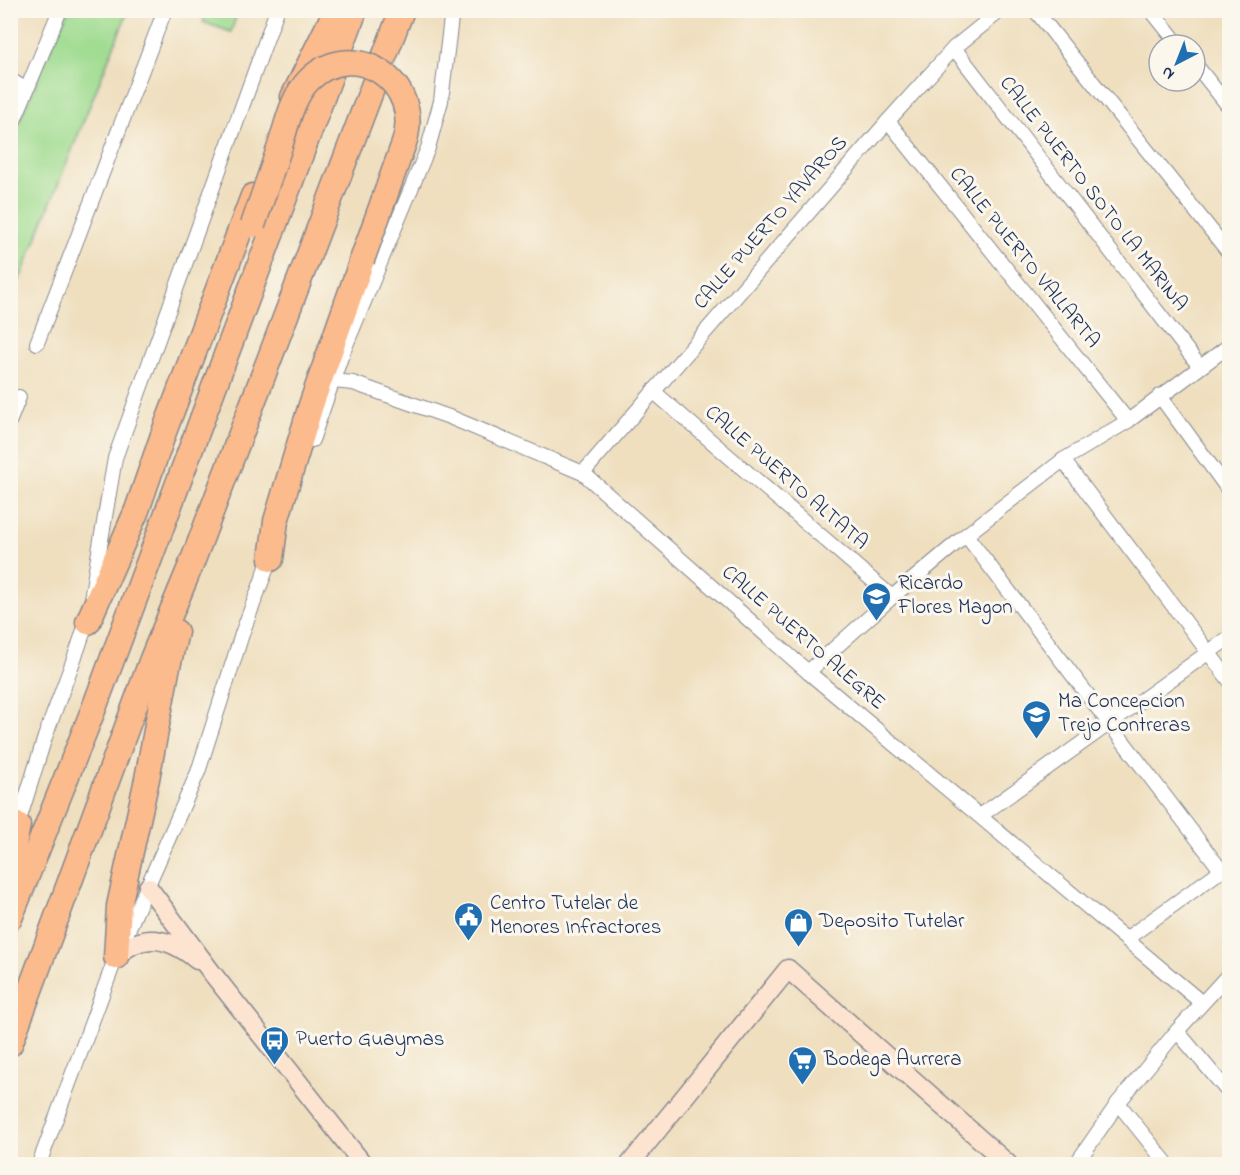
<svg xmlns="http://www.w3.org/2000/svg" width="1240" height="1175" viewBox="0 0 1240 1175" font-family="'Indie Flower',sans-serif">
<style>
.green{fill:#9edb8f;stroke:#5c8576;stroke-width:1.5}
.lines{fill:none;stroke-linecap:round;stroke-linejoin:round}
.street-casing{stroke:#85878e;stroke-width:16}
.secondary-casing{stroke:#85878e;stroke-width:21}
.highway-casing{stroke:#85878e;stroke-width:27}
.street{stroke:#fff;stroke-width:14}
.secondary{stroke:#fde4d1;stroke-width:18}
.highway{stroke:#fbbb8d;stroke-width:24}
.highway-bridge-casing{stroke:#85878e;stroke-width:27;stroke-linecap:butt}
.highway-bridge{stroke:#fbbb8d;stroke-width:24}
.labels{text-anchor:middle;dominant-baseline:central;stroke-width:6;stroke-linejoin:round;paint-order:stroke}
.street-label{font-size:21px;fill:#1b2f5e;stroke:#fbf7ec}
.poi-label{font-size:21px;fill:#1b2f5e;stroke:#fbf7ec;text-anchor:start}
</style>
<rect width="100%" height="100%" fill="#fbf7ec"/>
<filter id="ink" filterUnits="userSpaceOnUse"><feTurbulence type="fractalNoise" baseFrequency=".0167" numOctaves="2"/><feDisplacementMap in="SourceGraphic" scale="12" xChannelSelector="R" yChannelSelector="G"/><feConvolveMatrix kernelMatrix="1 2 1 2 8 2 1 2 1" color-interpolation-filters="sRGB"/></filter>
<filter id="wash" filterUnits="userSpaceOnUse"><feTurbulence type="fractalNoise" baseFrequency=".008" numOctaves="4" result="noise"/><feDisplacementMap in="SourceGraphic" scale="24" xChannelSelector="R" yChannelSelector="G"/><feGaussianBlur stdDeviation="1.35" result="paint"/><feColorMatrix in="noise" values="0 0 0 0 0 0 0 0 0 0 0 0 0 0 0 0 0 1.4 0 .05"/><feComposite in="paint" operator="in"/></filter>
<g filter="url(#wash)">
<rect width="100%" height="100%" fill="#efdfbf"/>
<g class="green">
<path d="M68,11H128L11,301V139Z"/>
<path d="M207,11H238L231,32L203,22Z"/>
</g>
</g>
<g filter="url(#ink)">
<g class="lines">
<defs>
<g id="street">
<path d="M1035,10L1230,254"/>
<path d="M1151,10L1179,45"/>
<path d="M954,48L1200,367"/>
<path d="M1195,64L1230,108"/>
<path d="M10,80L27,90"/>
<path d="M888,121L1128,421"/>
<path d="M10,130L60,10"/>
<path d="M37,343L165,10"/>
<path d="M333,381L353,383L452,418L583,473L808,672L1202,1003"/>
<path d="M653,391L892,597"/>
<path d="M1160,396L1230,492"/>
<path d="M10,420L19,397"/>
<path d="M312,440L341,357L428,148L441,101L452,10"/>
<path d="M1063,460L1230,681"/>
<path d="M583,473L888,121L954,48L1001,10"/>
<path d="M966,535L1221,870"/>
<path d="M92,593L115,458L277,10"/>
<path d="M808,672L892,597L966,535L1063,460L1128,421L1230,345"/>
<path d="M980,816L1230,637"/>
<path d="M16,830L45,737L78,648L89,615"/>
<path d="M1126,939L1230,864"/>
<path d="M1177,1031L1230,1094"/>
<path d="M1118,1103L1167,1164"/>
<path d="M39,1164L116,957L198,772L243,631L272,554"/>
<path d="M1076,1164L1118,1103L1177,1031L1230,973"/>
</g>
<g id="secondary">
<path d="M148,887L212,973L363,1164"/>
<path d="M116,957C143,930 170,938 197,960"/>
<path d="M630,1164L788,969L1008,1164"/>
</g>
<g id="highway">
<path d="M293,97L336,10"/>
<path d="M271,559L276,521L311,405L362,260"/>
<path d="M88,622L137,510L164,432L253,196"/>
<path d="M10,866L18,825"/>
<path d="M10,918L94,708L355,10"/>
<path d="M116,957L119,906L147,779L167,671L176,632"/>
<path d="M10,1044L152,659L193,560L402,10"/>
</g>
</defs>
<use href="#street" class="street-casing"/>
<use href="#secondary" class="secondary-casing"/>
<use href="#highway" class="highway-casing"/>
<use href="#street" class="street"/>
<use href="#secondary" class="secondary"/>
<use href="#highway" class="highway"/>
<defs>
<path id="highway-bridge" d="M253,225C262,199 271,172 280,146C287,124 292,97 309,80C354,35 424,83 404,143L362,260"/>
</defs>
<use href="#highway-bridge" class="highway-bridge-casing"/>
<use href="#highway-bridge" class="highway-bridge"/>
</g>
</g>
<defs>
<symbol id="school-pin" viewBox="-11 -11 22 30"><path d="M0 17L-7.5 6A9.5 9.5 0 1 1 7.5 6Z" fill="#1f6fb2" stroke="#fbf7ec"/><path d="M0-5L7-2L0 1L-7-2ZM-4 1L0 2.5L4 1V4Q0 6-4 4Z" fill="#fff"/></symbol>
<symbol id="civic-pin" viewBox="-11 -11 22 30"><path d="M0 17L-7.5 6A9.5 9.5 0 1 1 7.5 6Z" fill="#1f6fb2" stroke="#fbf7ec"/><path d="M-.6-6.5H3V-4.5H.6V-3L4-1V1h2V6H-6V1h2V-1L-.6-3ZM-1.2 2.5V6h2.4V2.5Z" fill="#fff"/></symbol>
<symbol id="shop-pin" viewBox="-11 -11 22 30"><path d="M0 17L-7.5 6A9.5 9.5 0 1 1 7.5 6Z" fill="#1f6fb2" stroke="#fbf7ec"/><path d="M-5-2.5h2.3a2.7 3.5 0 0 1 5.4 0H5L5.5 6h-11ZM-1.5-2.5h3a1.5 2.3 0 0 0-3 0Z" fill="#fff"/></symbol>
<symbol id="bus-pin" viewBox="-11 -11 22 30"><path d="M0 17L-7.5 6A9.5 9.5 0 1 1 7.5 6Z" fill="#1f6fb2" stroke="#fbf7ec"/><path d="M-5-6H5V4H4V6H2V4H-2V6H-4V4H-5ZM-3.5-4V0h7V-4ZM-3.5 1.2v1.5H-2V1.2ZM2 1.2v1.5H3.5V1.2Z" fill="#fff"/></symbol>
<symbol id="supermarket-pin" viewBox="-11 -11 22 30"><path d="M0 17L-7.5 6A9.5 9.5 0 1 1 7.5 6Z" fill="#1f6fb2" stroke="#fbf7ec"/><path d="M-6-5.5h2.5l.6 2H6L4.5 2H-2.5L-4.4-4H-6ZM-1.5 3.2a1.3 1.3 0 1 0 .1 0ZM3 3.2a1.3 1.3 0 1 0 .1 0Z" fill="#fff"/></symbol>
</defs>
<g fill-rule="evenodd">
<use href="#school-pin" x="860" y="580" width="33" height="45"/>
<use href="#school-pin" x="1020" y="698" width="33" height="45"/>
<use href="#civic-pin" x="452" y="900" width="33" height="45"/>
<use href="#shop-pin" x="782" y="906" width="33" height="45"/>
<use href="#bus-pin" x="258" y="1024" width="33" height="45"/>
<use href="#supermarket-pin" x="786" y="1044" width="33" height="45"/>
</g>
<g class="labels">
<g class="street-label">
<text transform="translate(1093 194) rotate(52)">CALLE PUERTO SOTO LA MARINA</text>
<text transform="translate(771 223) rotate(-49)">CALLE PUERTO YAVAROS</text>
<text transform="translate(1024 258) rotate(51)">CALLE PUERTO VALLARTA</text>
<text transform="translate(786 478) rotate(41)">CALLE PUERTO ALTATA</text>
<text transform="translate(803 638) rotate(41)">CALLE PUERTO ALEGRE</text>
</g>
<g class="poi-label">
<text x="898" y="584">Ricardo<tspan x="898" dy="24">Flores Magon</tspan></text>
<text x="1058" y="702">Ma Concepcion<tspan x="1058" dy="24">Trejo Contreras</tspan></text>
<text x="490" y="904">Centro Tutelar de<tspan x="490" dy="24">Menores Infractores</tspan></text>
<text x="819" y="922">Deposito Tutelar</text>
<text x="296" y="1040">Puerto Guaymas</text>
<text x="824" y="1060">Bodega Aurrera</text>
</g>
</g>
<rect width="1240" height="1175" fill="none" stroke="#fbf7ec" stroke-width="36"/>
<g transform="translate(1177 63) rotate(222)"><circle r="28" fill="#fbf7ec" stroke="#a1a7b3" stroke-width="1.5"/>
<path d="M0-4.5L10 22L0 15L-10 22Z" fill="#1f6fb2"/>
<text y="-9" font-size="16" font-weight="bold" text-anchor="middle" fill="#1b2f5e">N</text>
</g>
</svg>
